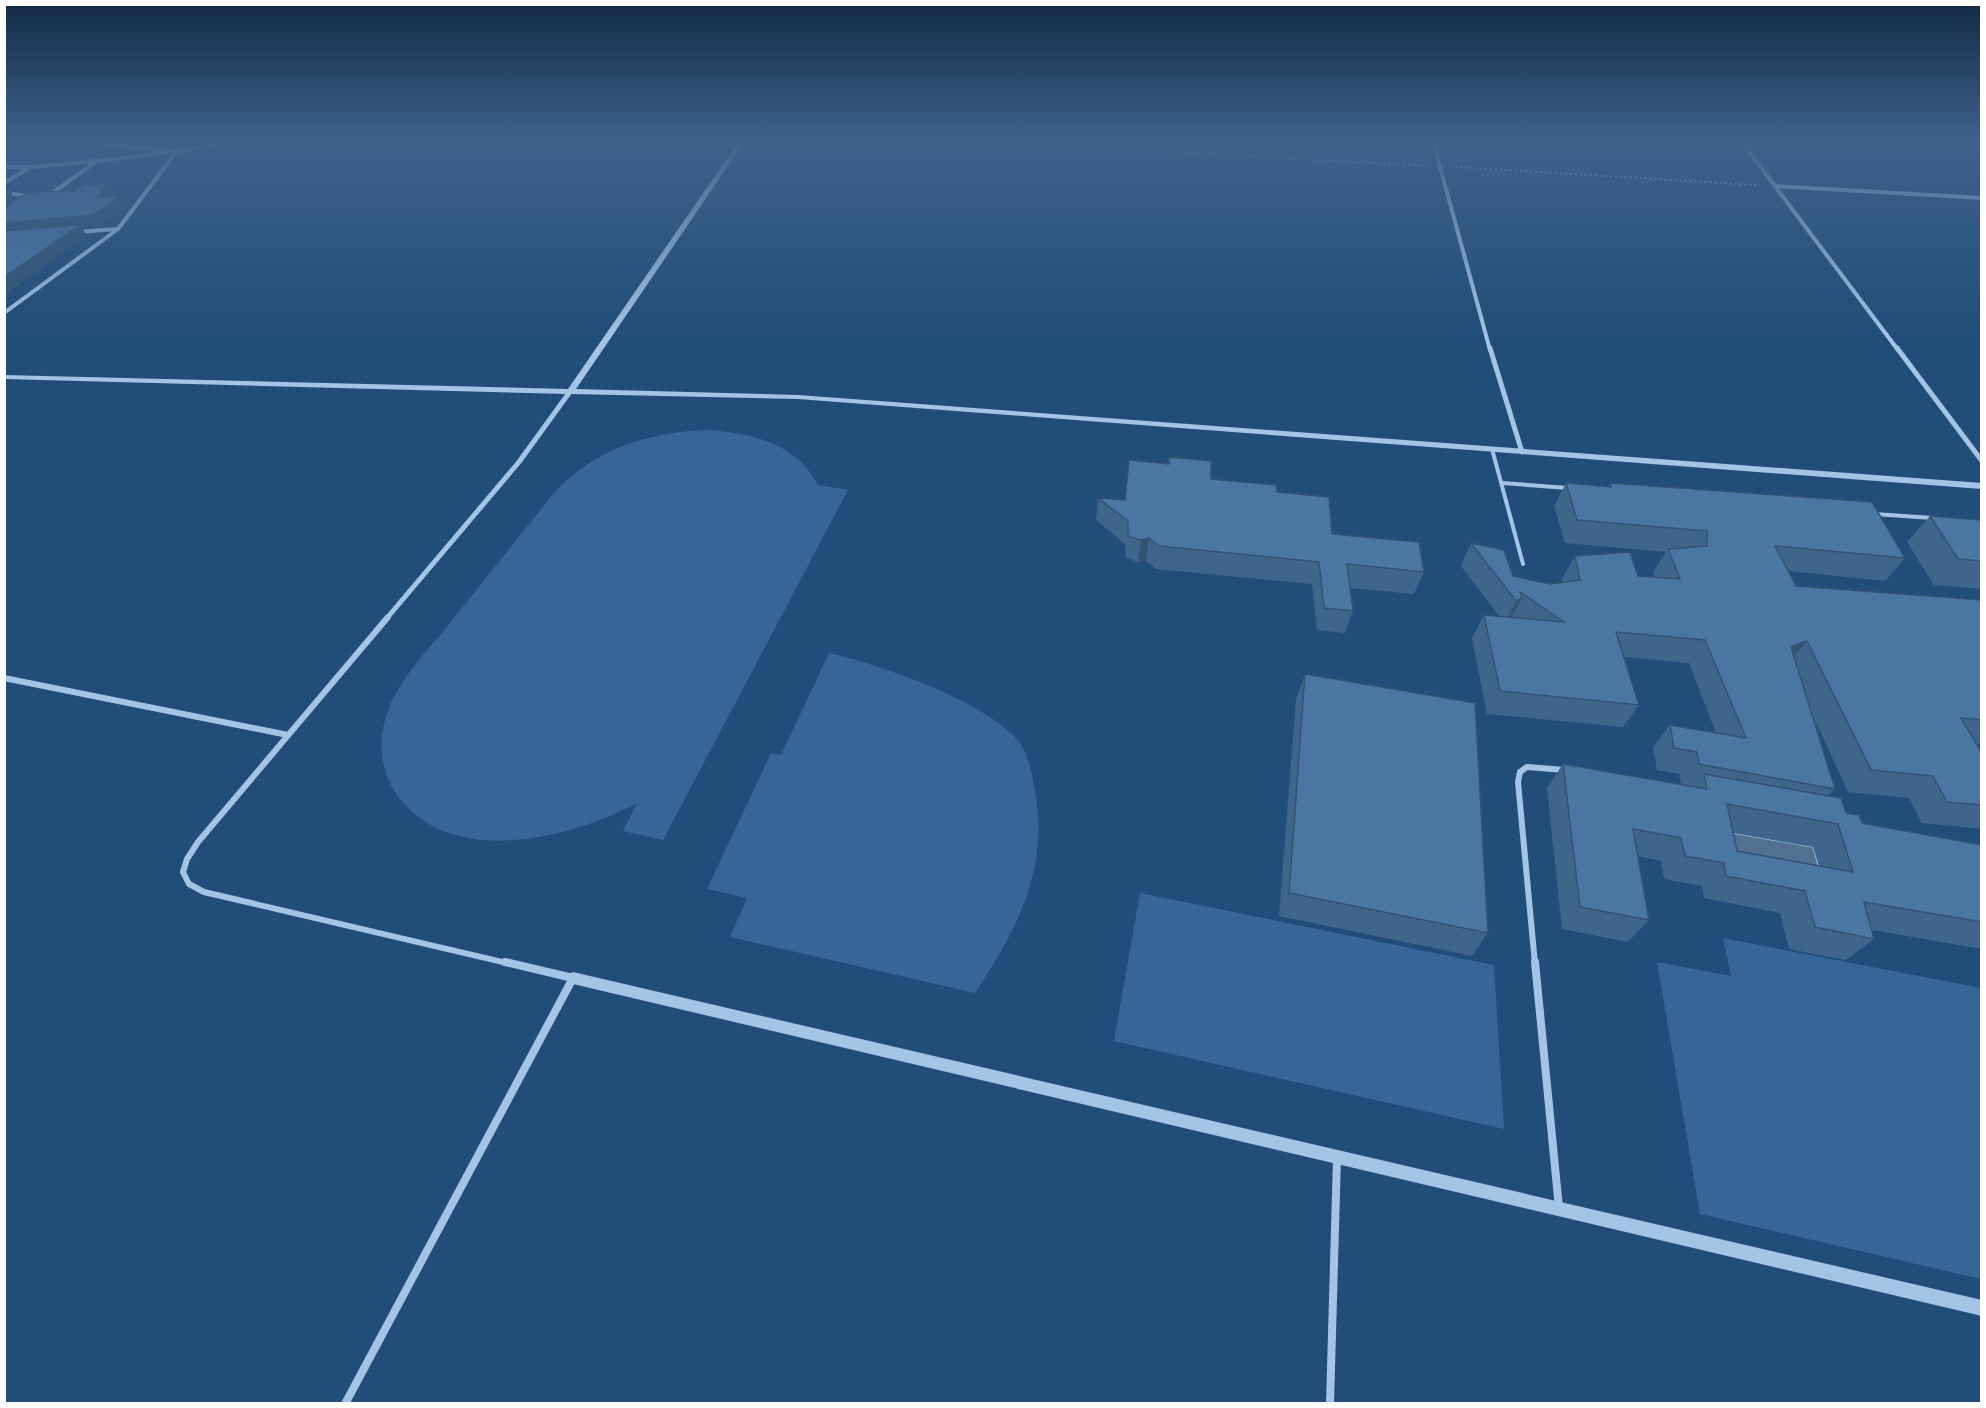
<svg xmlns="http://www.w3.org/2000/svg" width="1986" height="1408" viewBox="0 0 1986 1408" font-family="'Work Sans',sans-serif">
<style>
.green{fill:#366697}
.water{fill:#527192;stroke:#98c0e6;stroke-width:1.5}
.lines{fill:none;stroke-linecap:round;stroke-linejoin:round}
.path{stroke:#a4c4e5;stroke-width:2;stroke-dasharray:2 3;stroke-linecap:butt}
.service{stroke:#a4c4e5;stroke-width:4}
.minor-far3{stroke:#a4c4e5;stroke-width:4}
.minor-far2{stroke:#a4c4e5;stroke-width:5}
.minor-far1{stroke:#a4c4e5;stroke-width:6}
.minor{stroke:#a4c4e5;stroke-width:8}
.tertiary{fill:#a4c4e5;fill-rule:evenodd}
.wall{fill:#40658c;fill-rule:evenodd}
.shaded-wall{fill:#345372}
.building{fill:#4b76a3;stroke:#345372;stroke-width:1.5;fill-rule:evenodd}
</style>
<rect width="100%" height="100%" fill="#224c79"/>
<g class="green">
<path d="M707,430C752,433 796,443 818,485L848,490L663,840L623,831L637,803C570,839 447,870 395,792C379,767 378,738 388,710C400,679 425,653 446,628C482,583 518,538 554,493C594,449 649,432 707,430Z"/>
<path d="M829,653C881,665 976,698 1014,736C1027,749 1031,768 1034,786C1051,866 1018,928 975,993L730,937L747,898L707,889L771,753L781,755Z"/>
<path d="M1140,893L1494,965L1504,1129L1114,1041Z"/>
<path d="M1723,938L1981,988V1279L1700,1214L1657,962L1731,976Z"/>
</g>
<path class="water" d="M1705,828L1813,847L1827,894L1715,873Z"/>
<g class="lines">
<g class="path">
<path d="M969,141L1426,166"/>
<path d="M1455,167L1756,185"/>
</g>
<g class="service">
<path d="M1492,449L1523,564"/>
<path d="M1502,483L1568,488"/>
<path d="M1875,514L1932,518"/>
</g>
<g class="minor-far3">
<path d="M68,141L164,150"/>
<path d="M1433,141L1490,350"/>
<path d="M1741,141L1898,350"/>
<path d="M4,167H31L4,183"/>
<path d="M31,167L96,161"/>
<path d="M1775,186L1982,198"/>
<path d="M4,193L30,196"/>
<path d="M48,196L97,161L177,151"/>
<path d="M77,232L117,229"/>
<path d="M4,313L118,229L177,151L188,141"/>
</g>
<g class="minor-far2">
<path d="M1490,348L1522,452"/>
<path d="M1897,348L1982,461"/>
<path d="M387,618L519,462L569,393"/>
</g>
<g class="minor-far1">
<path d="M388,617L198,842L187,859L183,872L189,884L204,892L511,964"/>
<path d="M4,678L288,735"/>
<path d="M1535,964L1518,782L1520,772L1527,767L1565,770"/>
</g>
<g class="minor">
<path d="M1535,962L1559,1208"/>
<path d="M345,1404L573,978L505,962"/>
<path d="M1330,1404L1337,1158"/>
</g>
<g class="tertiary">
<path d="M233,141H247L177,153L174,151Z"/>
<path d="M739,141H745L576,389L798,395L1982,483V489L798,399L572,394L569,395L565,394L4,379V375L568,389Z"/>
<path d="M573,972L1982,1300V1316L573,984L568,982L567,978L568,974Z"/>
</g>
</g>
<g class="wall">
<path d="M1169,457L1211,479L1277,492L1332,534L1424,572L1414,594L1350,588L1353,611L1345,633L1317,630L1312,584L1156,569L1146,561L1138,562L1126,558L1125,544L1096,520L1098,498L1125,500L1168,464Z"/>
<path d="M1566,483L1608,487L1610,483L1905,558L1885,581L1788,571L1796,586L1982,600V744H1976L1982,753V829L1922,823L1909,798L1848,792L1814,718L1835,789L1828,796L1846,813L1862,823L1982,845V949L1872,930L1874,939L1846,960L1789,949L1780,913L1704,898L1702,886L1664,879L1661,861L1638,856L1649,920L1628,942L1562,929L1547,788L1563,764L1681,785L1679,774L1657,770L1653,747L1670,725L1716,733L1689,663L1624,657L1639,705L1623,727L1487,714L1472,638L1484,615L1499,616L1461,566L1471,543L1513,576L1550,584L1562,582V579L1575,556L1638,576L1655,577L1653,572L1666,552L1565,543L1554,506ZM1733,833L1813,847L1819,866L1737,851Z"/>
<path d="M1930,516L1982,520V589L1934,585L1907,542Z"/>
<path d="M1305,674L1488,933L1472,956L1279,916L1296,699Z"/>
</g>
<g class="shaded-wall">
<path d="M108,183L115,194L103,208L96,197Z"/>
<path d="M11,193L19,204L4,218V199Z"/>
<path d="M122,195L129,206L100,226L82,228L87,236L4,295V223Z"/>
<path d="M1149,538L1146,561L1138,562L1141,540Z"/>
<path d="M1522,598L1510,620L1504,624L1516,601Z"/>
<path d="M1807,641L1788,664L1791,647Z"/>
</g>
<g class="building">
<path d="M108,183L96,197L122,195L93,215L4,223V210L12,201L30,192L76,191L83,185Z"/>
<path d="M4,193H11L4,199Z"/>
<path d="M80,225L4,277V231Z"/>
<path d="M1169,457L1211,461V479L1276,485L1277,492L1329,497L1332,534L1419,542L1424,572L1347,564L1353,611L1324,608L1319,562L1159,546L1149,538L1141,540L1128,536V521L1098,498L1125,500L1129,460L1169,464Z"/>
<path d="M1566,483L1611,487L1610,483L1872,502L1905,558L1775,546L1796,586L1982,600V720L1961,718L1982,753V805L1947,802L1933,776L1871,770L1807,641L1791,647L1835,789L1699,764L1697,752L1674,748L1670,725L1746,738L1705,640L1616,632L1639,705L1500,691L1484,615L1564,622L1520,592L1522,598L1516,601L1471,543L1504,550L1513,576L1550,584L1580,580L1575,556L1630,552L1638,576L1680,579L1668,549L1707,546V531L1577,520Z"/>
<path d="M1930,516L1982,520V561L1958,559Z"/>
<path d="M1305,674L1475,703L1488,933L1289,893Z"/>
<path d="M1563,764L1707,789L1704,774L1841,798L1846,813L1859,815L1862,823L1982,845V922L1864,902L1874,939L1815,927L1805,891L1726,876L1724,863L1685,856L1681,838L1633,829L1649,920L1580,907ZM1727,804L1838,824L1853,872L1737,851Z"/>
</g>
<linearGradient id="sky" x2="0" y2="1"><stop stop-color="#132a43"/><stop offset="0.42" stop-color="#3e618c"/><stop offset="1" stop-color="#3e618c" stop-opacity="0"/></linearGradient>
<rect width="1986" height="338" fill="url(#sky)"/>
<rect width="1986" height="1408" fill="none" stroke="#ffffff" stroke-width="12"/>
</svg>
